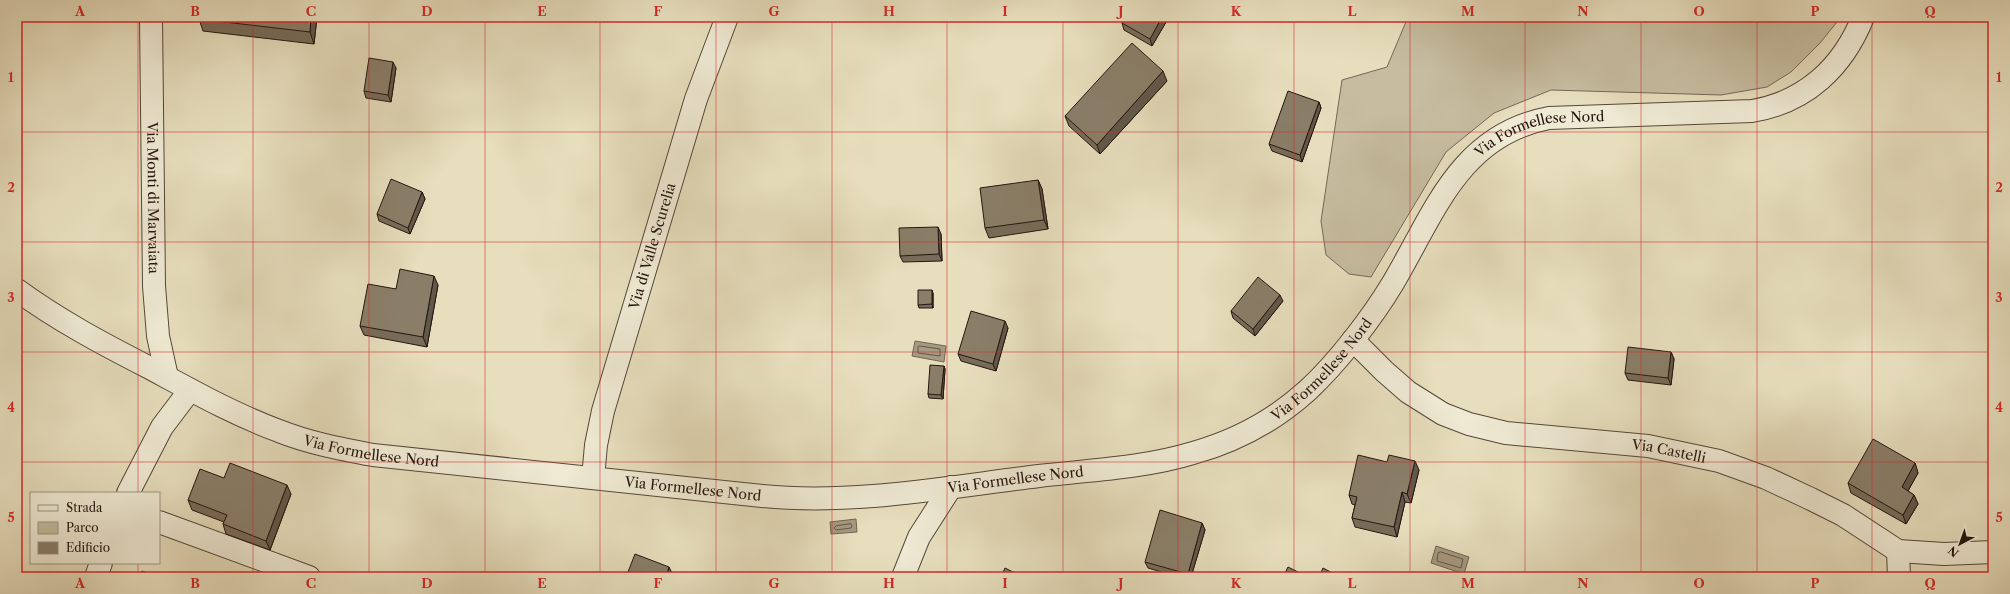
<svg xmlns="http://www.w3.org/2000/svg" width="2010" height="594" viewBox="0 0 2010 594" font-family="'Libre Caslon Text',serif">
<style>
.green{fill:#c6bc9f;stroke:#766857}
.water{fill:#a59a82;stroke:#726554}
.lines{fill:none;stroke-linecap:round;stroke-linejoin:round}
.shore{stroke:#655848;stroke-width:1}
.minor-casing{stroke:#56473a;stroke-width:24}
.minor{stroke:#efead4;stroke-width:22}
.wall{fill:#776c5a;stroke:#25150f}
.shaded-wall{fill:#61584a;stroke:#25150f}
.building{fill:#8a7e69;stroke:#25150f}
.grid{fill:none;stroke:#d62828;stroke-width:1;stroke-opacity:0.55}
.labels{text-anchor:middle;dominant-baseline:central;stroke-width:3.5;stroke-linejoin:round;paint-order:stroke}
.street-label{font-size:14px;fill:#25150f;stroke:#efead4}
.neatline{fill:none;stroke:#d62828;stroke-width:1.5}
.grid-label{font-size:13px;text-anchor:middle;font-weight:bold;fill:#d62828}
</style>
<rect width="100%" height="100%" fill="#e7debd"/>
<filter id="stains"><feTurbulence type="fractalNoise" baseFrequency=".005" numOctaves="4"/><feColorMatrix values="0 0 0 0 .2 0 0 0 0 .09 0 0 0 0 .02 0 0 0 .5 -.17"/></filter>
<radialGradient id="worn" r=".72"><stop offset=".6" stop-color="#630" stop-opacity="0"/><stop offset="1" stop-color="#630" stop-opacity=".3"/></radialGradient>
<path class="green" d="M1408,17H1841L1820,43L1791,72L1767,87L1721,95L1551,90L1494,113L1446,152L1371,277L1349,274L1326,255L1321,221L1342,80L1387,67Z"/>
<g class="water">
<path d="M915,341L946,346L944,362L912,356Z"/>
<path d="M856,519L857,532L831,534L830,522Z"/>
<path d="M1436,546L1469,557L1464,574L1431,563Z"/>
</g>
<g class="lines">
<g class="shore">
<path d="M920,346L940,349V356L918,353V347Z"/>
<path d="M851,524L852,526L851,528L836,530L834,528L836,526Z"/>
<path d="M1441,552L1463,559L1461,568L1437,561L1438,553Z"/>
</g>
<defs>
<g id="minor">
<path id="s1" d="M151,17L154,286L158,336L167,377"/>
<path id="s2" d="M17,290C58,320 103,344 148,367C191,390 233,414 279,431C309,443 341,449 373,455L762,496C854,505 948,487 1039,476C1090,470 1144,468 1193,453C1236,441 1275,420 1308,390C1338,362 1372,318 1393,283C1434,214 1459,135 1549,118L1752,111C1806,102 1843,67 1863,17"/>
<path id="s3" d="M1353,340L1384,371L1408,392L1443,414L1469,424L1506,433L1648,446L1719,461L1766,478L1811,499L1843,515L1898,551L1944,554L1993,552"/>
<path id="s4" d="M593,478L596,445L603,411L696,99L727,17"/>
<path d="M128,493L162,427L190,390"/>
<path d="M159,522L309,577"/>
<path d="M1898,551L1899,577"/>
<path d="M96,577L101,563"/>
<path d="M903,577L919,537L951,487"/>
</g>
</defs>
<use href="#minor" class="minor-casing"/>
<use href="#minor" class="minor"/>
</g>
<g class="wall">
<path d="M199,17H317L314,44L203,31L199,19Z"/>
<path d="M1126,17H1169L1152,46L1124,30L1122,23Z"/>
<path d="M396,68L391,102L366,98L364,91Z"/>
<path d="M1167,81L1100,154L1069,126L1065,116Z"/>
<path d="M1319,102L1321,108L1302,162L1272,151L1269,144Z"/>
<path d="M1038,180L1042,189L1048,229L989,238L985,228Z"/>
<path d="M422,192L425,199L410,234L379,221L377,214Z"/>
<path d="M941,234L942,261L903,262L900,256Z"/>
<path d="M438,285L427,347L364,335L360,326L396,289Z"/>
<path d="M933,293V308H919L918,305Z"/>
<path d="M1283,301L1255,336L1233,318L1231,311Z"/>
<path d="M1008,328L996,371L961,361L958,354Z"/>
<path d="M1671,352L1674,359L1671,385L1628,380L1625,373Z"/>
<path d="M944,366L945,369L943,399L929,398L928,394Z"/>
<path d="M1915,463L1918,473L1908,491L1914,495L1918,504L1906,524L1851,493L1848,483Z"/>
<path d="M1419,470L1411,503L1405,502L1397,537L1355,527L1352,518L1355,505L1352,504L1349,495Z"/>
<path d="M224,478L291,494L270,550L226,534L223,524L224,522L192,510L188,500Z"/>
<path d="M1202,523L1205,530L1191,577H1178L1148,568L1145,562Z"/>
</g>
<g class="shaded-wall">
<path d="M311,17H317L314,44L310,32Z"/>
<path d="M1162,17H1169L1152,46L1150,39Z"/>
<path d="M393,62L396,68L391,102L388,95Z"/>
<path d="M1163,71L1167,81L1100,154L1097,145Z"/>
<path d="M1319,102L1321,108L1302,162L1300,155Z"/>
<path d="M1038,180L1042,189L1048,229L1044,220Z"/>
<path d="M422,192L425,199L410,234L408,228Z"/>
<path d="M938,227L941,234L942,261L939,254Z"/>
<path d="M434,276L438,285L427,347L423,337Z"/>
<path d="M932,290L933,293V308L932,304Z"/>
<path d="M1280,295L1283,301L1255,336L1253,329Z"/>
<path d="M1005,321L1008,328L996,371L993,364Z"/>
<path d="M20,348L21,351L17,357V352Z"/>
<path d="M1671,352L1674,359L1671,385L1668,378Z"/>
<path d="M944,366L945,369L943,399L941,395Z"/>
<path d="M1415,461L1419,470L1411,503L1407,494Z"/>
<path d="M1915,463L1918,473L1905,496L1902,487Z"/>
<path d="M287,485L291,494L270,550L266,541Z"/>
<path d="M1402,492L1405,502L1397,537L1394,527Z"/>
<path d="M1914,495L1918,504L1906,524L1903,515Z"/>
<path d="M1202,523L1205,530L1191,577H1189L1188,574Z"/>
<path d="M669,567L672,573L671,577H666Z"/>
</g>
<g class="building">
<path d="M199,17H311L310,32L199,19Z"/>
<path d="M1126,17H1162L1150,39L1122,23Z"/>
<path d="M1132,43L1163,71L1097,145L1065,116Z"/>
<path d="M369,58L393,62L388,95L364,91Z"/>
<path d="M1288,91L1319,102L1300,155L1269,144Z"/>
<path d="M391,179L422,192L408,228L377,214Z"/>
<path d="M1038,180L1044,220L985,228L980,188Z"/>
<path d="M938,227L939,254L900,256L899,228Z"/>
<path d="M400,269L434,276L423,337L360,326L368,284L396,289Z"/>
<path d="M1258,277L1280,295L1253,329L1231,311Z"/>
<path d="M918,290H932V304L918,305Z"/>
<path d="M971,311L1005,321L993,364L958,354Z"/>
<path d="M17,346L20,348L17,352Z"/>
<path d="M1628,347L1671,352L1668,378L1625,373Z"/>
<path d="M930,365L944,366L941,395L928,394Z"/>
<path d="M1873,439L1915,463L1902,487L1914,495L1903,515L1848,483Z"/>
<path d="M1358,455L1387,462L1389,455L1415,461L1407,494L1402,492L1394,527L1352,518L1357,497L1349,495Z"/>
<path d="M230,463L287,485L266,541L223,524L227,515L188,500L200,469L224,478Z"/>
<path d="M1160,510L1202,523L1188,574L1145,562Z"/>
<path d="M635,554L669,567L666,577H626Z"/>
<path d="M1288,567L1308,577H1283Z"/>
<path d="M1005,568L1023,577H1001Z"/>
<path d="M1323,568L1340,577H1319Z"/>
<path d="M142,571L157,577H140Z"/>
<path d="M1480,573L1507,577H1479Z"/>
<path d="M715,574L722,577H714Z"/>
</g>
<path class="grid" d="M138,17V493M253,17V577M369,17V577M485,17V577M600,17V577M716,17V577M832,17V577M947,17V577M1063,17V577M1178,17V577M1294,17V577M1410,17V577M1525,17V577M1641,17V577M1757,17V577M1872,17V577M17,132H1993M17,242H1993M17,352H1993M17,462H1993M138,563V577"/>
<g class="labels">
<g class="street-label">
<text stroke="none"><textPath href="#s2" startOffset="1713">Via Formellese Nord</textPath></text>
<text stroke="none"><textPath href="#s1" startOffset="181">Via Monti di Marvaiata</textPath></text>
<text stroke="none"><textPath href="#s4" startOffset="240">Via di Valle Scurelia</textPath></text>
<text stroke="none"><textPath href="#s2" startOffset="1377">Via Formellese Nord</textPath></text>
<text stroke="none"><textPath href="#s2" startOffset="393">Via Formellese Nord</textPath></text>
<text stroke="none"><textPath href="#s3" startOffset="347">Via Castelli</textPath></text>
<text stroke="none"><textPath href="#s2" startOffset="1041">Via Formellese Nord</textPath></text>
<text stroke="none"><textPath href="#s2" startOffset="717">Via Formellese Nord</textPath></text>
</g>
</g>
<rect width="2010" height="594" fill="none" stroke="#e7debd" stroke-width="44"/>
<rect x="30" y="492" width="130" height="72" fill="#efead4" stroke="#9e9585"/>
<rect x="38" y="505" width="20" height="6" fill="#efead4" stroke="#9e9585"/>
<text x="66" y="512" font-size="12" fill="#25150f">Strada</text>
<rect x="38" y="522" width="20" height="12" fill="#c6bc9f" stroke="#9e9585"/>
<text x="66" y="532" font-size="12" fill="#25150f">Parco</text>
<rect x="38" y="542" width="20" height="12" fill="#8a7e69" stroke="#9e9585"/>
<text x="66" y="552" font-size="12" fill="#25150f">Edificio</text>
<g transform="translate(1960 544) rotate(221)" stroke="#efead4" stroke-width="3" paint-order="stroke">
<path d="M0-3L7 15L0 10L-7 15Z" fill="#25150f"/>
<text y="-6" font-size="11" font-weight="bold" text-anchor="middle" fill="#25150f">N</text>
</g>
<rect x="22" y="22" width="1966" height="550" class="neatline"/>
<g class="grid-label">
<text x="80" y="16">A</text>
<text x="195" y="16">B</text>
<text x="311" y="16">C</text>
<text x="427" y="16">D</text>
<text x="542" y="16">E</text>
<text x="658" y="16">F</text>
<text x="774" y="16">G</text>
<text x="889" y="16">H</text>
<text x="1005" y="16">I</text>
<text x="1121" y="16">J</text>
<text x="1236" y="16">K</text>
<text x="1352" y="16">L</text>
<text x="1468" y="16">M</text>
<text x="1583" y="16">N</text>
<text x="1699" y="16">O</text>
<text x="1815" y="16">P</text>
<text x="1930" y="16">Q</text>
<text x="11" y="82">1</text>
<text x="1999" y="82">1</text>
<text x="11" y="192">2</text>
<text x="1999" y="192">2</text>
<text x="11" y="302">3</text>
<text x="1999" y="302">3</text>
<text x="11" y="412">4</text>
<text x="1999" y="412">4</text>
<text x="11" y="522">5</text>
<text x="1999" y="522">5</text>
<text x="80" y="588">A</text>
<text x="195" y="588">B</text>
<text x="311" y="588">C</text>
<text x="427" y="588">D</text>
<text x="542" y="588">E</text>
<text x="658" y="588">F</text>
<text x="774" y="588">G</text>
<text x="889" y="588">H</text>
<text x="1005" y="588">I</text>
<text x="1121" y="588">J</text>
<text x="1236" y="588">K</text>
<text x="1352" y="588">L</text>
<text x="1468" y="588">M</text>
<text x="1583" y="588">N</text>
<text x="1699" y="588">O</text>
<text x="1815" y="588">P</text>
<text x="1930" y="588">Q</text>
</g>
<rect width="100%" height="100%" filter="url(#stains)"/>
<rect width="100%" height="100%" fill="url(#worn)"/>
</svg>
